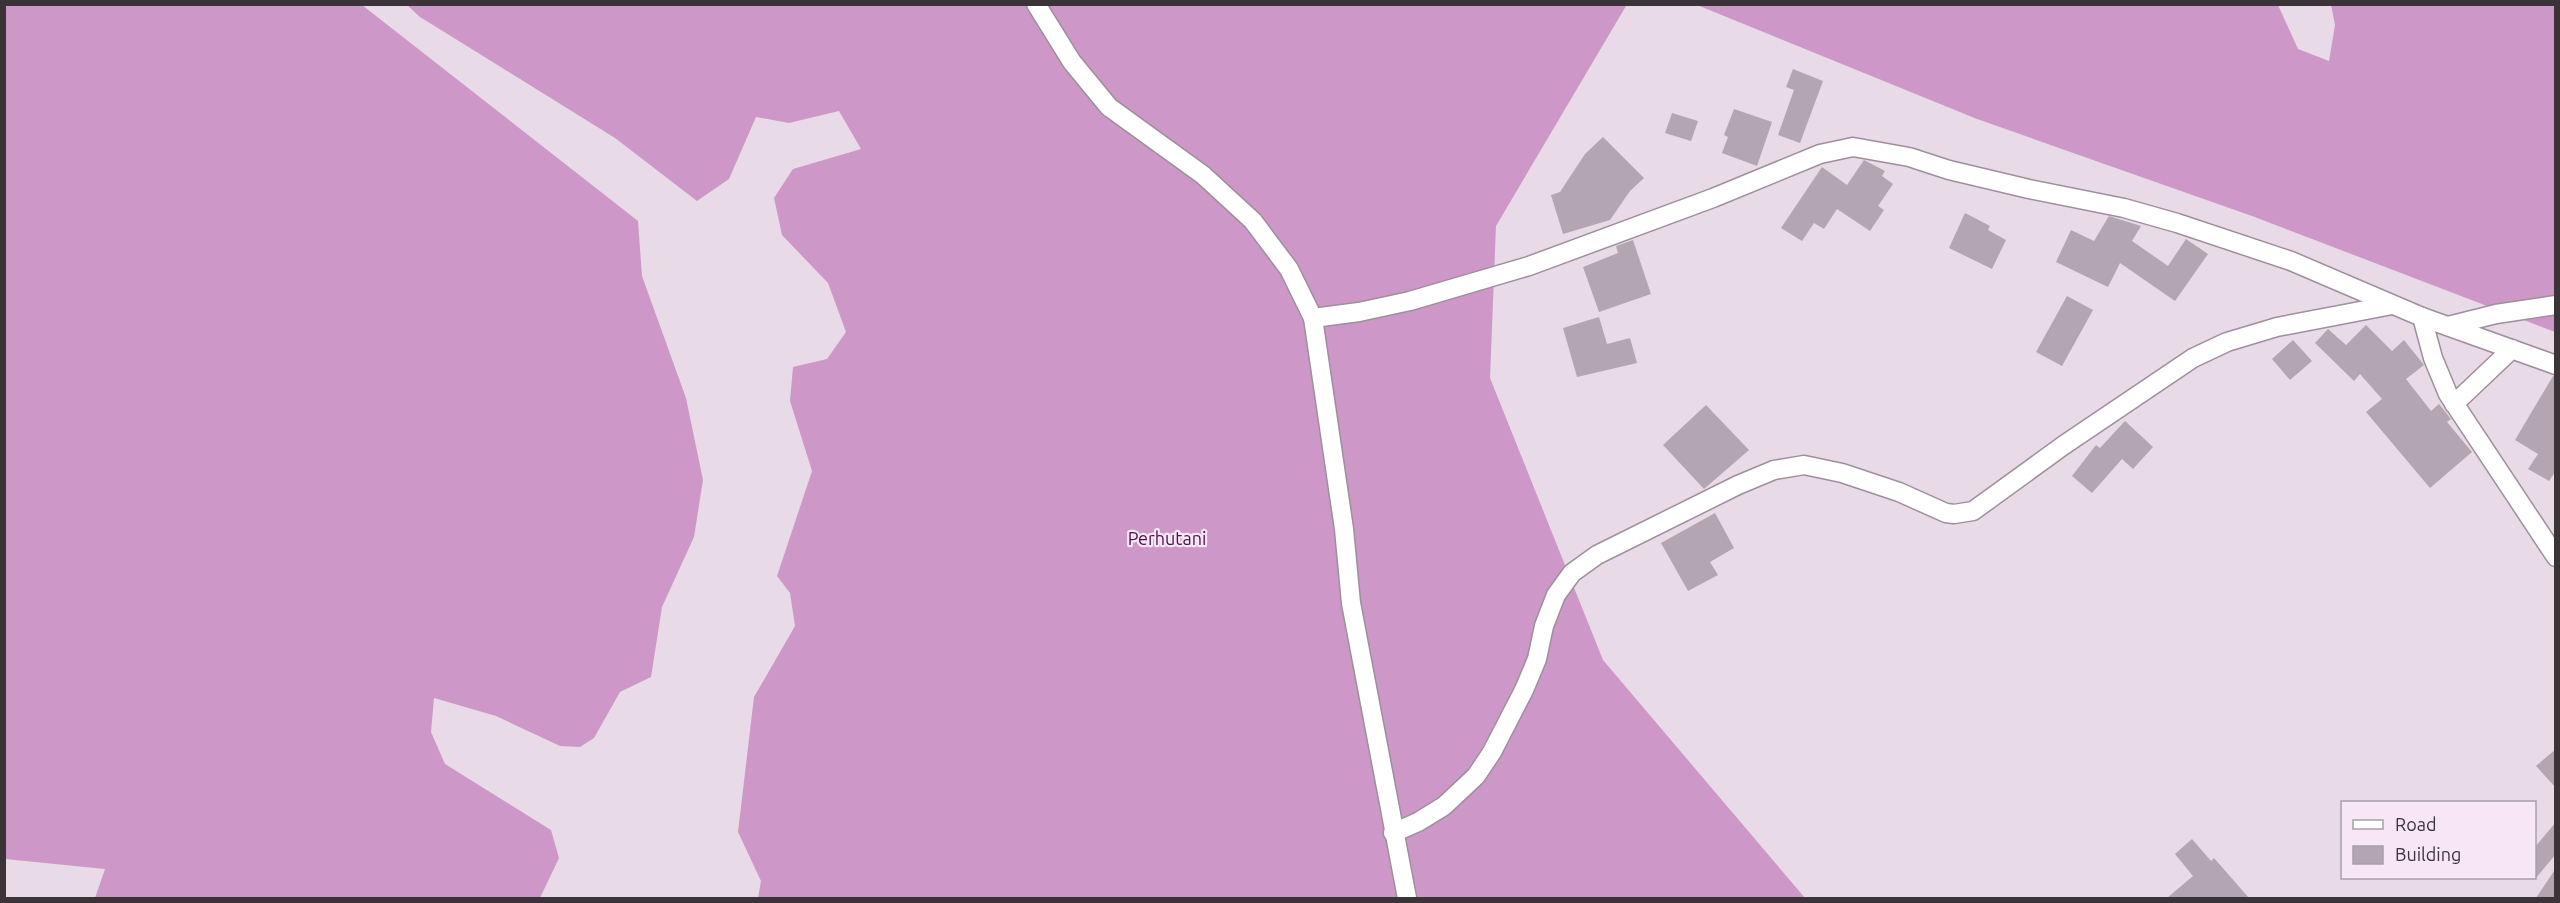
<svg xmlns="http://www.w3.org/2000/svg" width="2560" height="903" viewBox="0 0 2560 903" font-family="Ubuntu,sans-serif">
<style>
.forest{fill:#cd98c8}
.building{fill:#b4a5b3}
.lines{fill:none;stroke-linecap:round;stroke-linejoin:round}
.minor-casing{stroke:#9e8f9d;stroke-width:21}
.minor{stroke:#fff;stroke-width:18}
.labels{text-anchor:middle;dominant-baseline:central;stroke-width:4.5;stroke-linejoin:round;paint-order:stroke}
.park-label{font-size:18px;fill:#4e0f4c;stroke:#f7e7f5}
</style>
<rect width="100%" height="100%" fill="#e9dae8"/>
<g class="forest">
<path d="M4,5H362L638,221L642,276L686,398L703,480L694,537L662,607L651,677L620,692L594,738L580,747L560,746L496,716L434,698L431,732L445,764L551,830L559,858L540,898H95L105,869L5,859Z"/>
<path d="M407,5H1637L1626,6L1496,226L1490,378L1603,660L1805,898H758L761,881L738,832L754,697L795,626L790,593L777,576L812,471L790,401L793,367L827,359L846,332L828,283L782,235L774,198L793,169L861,149L839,111L789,123L756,117L729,179L697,201L615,138L420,17Z"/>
<path d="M1697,5H2278L2298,49L2329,61L2335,25L2331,5H2555V332L2252,216L1977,119Z"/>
</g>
<g class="building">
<path d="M1793,69L1823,81L1800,143L1778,135L1794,90L1786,87Z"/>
<path d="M1734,109L1772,122L1757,166L1722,153L1728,137L1724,135Z"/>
<path d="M1672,113L1698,121L1691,141L1665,133Z"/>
<path d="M1603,137L1644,178L1630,191L1610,220L1563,234L1551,195L1560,192L1585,154Z"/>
<path d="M1864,160L1885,171L1882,176L1893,184L1878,206L1884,210L1870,231L1837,209L1824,229L1814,223L1802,241L1781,228L1822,167L1847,185Z"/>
<path d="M1965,213L1990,226L1988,230L2006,240L1992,269L1949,248Z"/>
<path d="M2109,216L2141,226L2132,241L2168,266L2186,239L2208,254L2175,301L2120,263L2108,287L2056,262L2071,230L2094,241Z"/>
<path d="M1633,240L1651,294L1599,312L1583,267L1618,253L1616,246Z"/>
<path d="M2067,296L2093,310L2062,366L2036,352Z"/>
<path d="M1599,317L1607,344L1630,338L1637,363L1577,377L1563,328Z"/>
<path d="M2366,325L2392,351L2404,340L2424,365L2406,379L2431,411L2439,404L2451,419L2447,422L2472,452L2430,488L2366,412L2382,399L2360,374L2354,381L2315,343L2328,329L2346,345Z"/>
<path d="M2293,340L2312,361L2290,380L2272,359Z"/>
<path d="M2553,376H2556V471L2549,481L2528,469L2538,454L2515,440Z"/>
<path d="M1706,405L1749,450L1704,489L1663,445Z"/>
<path d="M2125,421L2153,447L2133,469L2122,459L2092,493L2072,476L2096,445L2100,448Z"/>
<path d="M1715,513L1734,548L1710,562L1718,575L1688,591L1661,543Z"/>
<path d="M2556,749V788L2536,766Z"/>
<path d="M2556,822V854L2535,879V847Z"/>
<path d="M2192,839L2211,861L2214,858L2249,898H2167L2193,876L2175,854Z"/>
<path d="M2556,868V898H2536Z"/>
</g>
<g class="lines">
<defs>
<g id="minor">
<path d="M1036,4L1072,62L1109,107L1203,175L1253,221L1289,269L1313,318L1344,529L1351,603L1407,898"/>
<path d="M2422,317L2433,358L2448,394L2556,557"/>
<path d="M1313,318L1359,312L1410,301L1529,266L1713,198L1820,154L1853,147L1909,157L1949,170L2029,189L2124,208L2177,223L2291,261L2422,317L2556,365"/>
<path d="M2448,326L2496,314L2556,305"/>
<path d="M2454,404L2512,349"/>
<path d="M1393,833L1418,822L1444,806L1476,776L1492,752L1524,690L1537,659L1544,626L1556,595L1572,573L1597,555L1738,485L1774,470L1804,465L1842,473L1899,492L1946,513L1954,514L1973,511L2064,445L2193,358L2227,342L2277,327L2392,305"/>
</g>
</defs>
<use href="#minor" class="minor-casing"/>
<use href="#minor" class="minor"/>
</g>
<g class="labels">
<g class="park-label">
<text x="1167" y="538">Perhutani</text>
</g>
</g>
<rect width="2560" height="903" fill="none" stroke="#3a3439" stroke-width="12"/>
<rect x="2341" y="801" width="195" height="78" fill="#f7e7f5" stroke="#ab9faa" stroke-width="1.5"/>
<rect x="2353" y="820" width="30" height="9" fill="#ffffff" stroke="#ab9faa" stroke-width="1.5"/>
<text x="2395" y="831" font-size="18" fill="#3a3439">Road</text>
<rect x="2353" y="846" width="30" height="18" fill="#b4a5b3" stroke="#ab9faa" stroke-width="1.5"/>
<text x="2395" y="861" font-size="18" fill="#3a3439">Building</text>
</svg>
